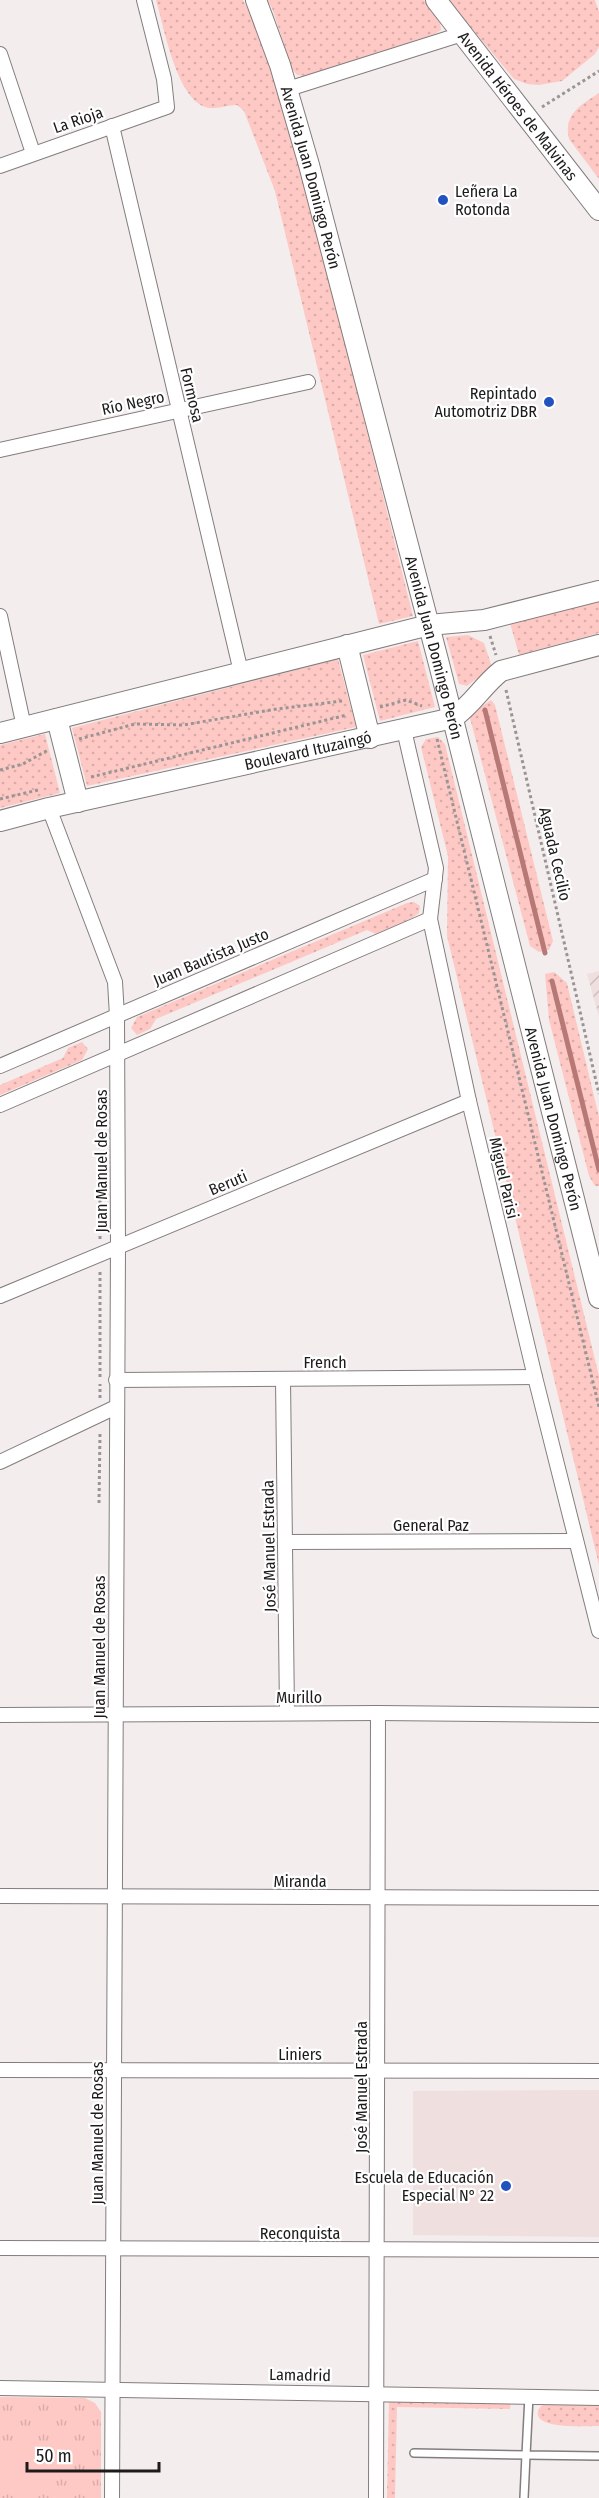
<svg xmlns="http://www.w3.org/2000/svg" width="599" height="2498" viewBox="0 0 599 2498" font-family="'Fira Sans Condensed',sans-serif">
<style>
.built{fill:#efdfde}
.industrial{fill:url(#industrial-furrows)}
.grass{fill:url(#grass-dots)}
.park{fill:url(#park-tufts)}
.pitch{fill:#fec9c5}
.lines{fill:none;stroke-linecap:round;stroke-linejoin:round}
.stream{stroke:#b67975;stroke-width:5}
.lane-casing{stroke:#837d7d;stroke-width:10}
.street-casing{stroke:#837d7d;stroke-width:16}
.secondary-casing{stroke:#837d7d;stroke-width:22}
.path{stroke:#9a9595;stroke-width:3;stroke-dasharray:3 3;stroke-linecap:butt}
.lane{stroke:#fff;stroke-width:7}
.street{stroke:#fff;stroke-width:14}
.secondary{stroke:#fff;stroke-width:20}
.poi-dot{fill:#2152c0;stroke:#fff;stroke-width:2}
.labels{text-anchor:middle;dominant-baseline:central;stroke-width:4.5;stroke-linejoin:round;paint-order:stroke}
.street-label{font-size:16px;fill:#1c1a1a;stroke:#fff}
.poi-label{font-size:16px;fill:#1c1a1a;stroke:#fff;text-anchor:end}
</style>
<defs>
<pattern id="industrial-furrows" width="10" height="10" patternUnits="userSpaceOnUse" patternTransform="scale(1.5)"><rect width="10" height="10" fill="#efdfde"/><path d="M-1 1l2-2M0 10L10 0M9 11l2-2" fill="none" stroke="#ccbfbe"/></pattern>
<pattern id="grass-dots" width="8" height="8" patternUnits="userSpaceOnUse" patternTransform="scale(1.5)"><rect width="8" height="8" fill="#fec9c5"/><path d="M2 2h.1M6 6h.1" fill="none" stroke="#d9aca9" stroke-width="1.8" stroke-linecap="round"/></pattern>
<pattern id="park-tufts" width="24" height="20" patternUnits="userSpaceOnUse" patternTransform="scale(1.5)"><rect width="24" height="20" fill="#fec9c5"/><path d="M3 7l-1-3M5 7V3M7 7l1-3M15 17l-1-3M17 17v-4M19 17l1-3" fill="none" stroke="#d9aca9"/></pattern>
</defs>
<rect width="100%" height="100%" fill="#f4eded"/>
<path class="built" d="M599,2090V2237L413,2235V2091Z"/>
<path class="industrial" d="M599,971V1017L587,974Z"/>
<g class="grass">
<path d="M156,0H243L256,24L266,51L303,174L413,616L379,624L275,191L244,111L237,105C228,105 218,109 209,108C177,103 164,27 156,0Z"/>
<path d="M267,0H424L440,22L441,30L435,34L305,76L297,75L292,69L272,8Z"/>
<path d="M448,0H595L599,12V47L595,54L562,81L539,85L527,84L514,79Z"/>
<path d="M599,93V179L569,139C563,114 581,105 599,93Z"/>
<path d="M599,599V633L519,655L510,623Z"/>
<path d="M468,635L484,643L492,667L467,686L459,684L446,637Z"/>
<path d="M418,641L435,707L380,721L363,655Z"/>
<path d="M338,659L356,727L87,786L72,728Z"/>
<path d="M491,700L495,705L553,941L549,950L539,952L530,946L470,718L472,713Z"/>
<path d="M45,734L60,793L0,808V745Z"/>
<path d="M438,737L445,744L599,1376V1565L447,936L448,856L421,747L426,739Z"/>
<path d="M414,902L420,906L419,913L412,918L376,934L367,930L156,1019L150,1029L137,1035L131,1028L137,1017L407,903Z"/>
<path d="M554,972L567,983L599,1117V1186H595L589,1176L549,1020L545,974Z"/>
<path d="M82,1042L88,1049L82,1060L0,1095V1085L63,1058L68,1048Z"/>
<path d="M389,2398L511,2401L510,2409L397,2407L395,2498H387Z"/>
<path d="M554,2401L599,2402V2426C588,2426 533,2430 538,2411C540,2404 548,2403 554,2401Z"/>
</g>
<path class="park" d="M0,2397L85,2398L95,2403L101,2412V2498H0Z"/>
<path class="pitch" d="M0,2443L51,2444L50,2490H0Z"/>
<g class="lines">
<g class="stream">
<path d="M485,710L545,953"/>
<path d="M552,981L599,1170"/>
</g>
<defs>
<g id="lane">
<path d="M529,2396L526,2455L599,2456"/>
<path d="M414,2453L526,2455L524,2498"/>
</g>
<g id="street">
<path d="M0,54L33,153"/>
<path d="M288,89L462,34"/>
<path d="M112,126L241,672"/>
<path d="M0,166L167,107L164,79L144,0"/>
<path d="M0,450L308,382"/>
<path d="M0,616L24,727"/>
<path d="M404,730L436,868L430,919L469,1101L535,1377L599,1631"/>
<path d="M49,808L115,982L117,1016L118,1246L112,2498"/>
<path d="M0,1066L435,879"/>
<path d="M0,1105L430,919"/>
<path d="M0,1296L469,1101"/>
<path d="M283,1379L287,1713"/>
<path d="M116,1380L535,1377"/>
<path d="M0,1462L116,1407"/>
<path d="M286,1542L576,1541"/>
<path d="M0,1715L378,1713L599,1715"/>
<path d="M0,1896L599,1898"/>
<path d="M0,2070L599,2071"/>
<path d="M0,2248L599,2250"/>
<path d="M0,2388L599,2398"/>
<path d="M376,2498L378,1713"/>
</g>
<g id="secondary">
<path id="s1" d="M256,0L280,65L309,165L439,664L599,1298"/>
<path id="s2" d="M436,0L599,210"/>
<path d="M347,645L370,738"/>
<path d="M57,719L78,802"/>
<path d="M0,733L429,625L484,620L599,591"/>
<path id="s3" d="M0,821L49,808L453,718C474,703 482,686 501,671L599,645"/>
</g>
</defs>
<use href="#lane" class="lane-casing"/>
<use href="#street" class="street-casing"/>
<use href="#secondary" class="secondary-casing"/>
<g class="path">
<path d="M542,107L599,71"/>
<path d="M490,636L496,655"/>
<path d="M506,690L599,1094"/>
<path d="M380,707L406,700L422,706"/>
<path d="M79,739L135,724L183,725L277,709L342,701"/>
<path d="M437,739L599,1407"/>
<path d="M0,770L23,764L48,750"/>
<path d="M91,777L347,715"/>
<path d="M0,799L38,790"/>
<path d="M100,1239V1135"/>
<path d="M100,1377V1270"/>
<path d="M100,1398V1384"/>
<path d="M99,1503L100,1432"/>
</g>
<use href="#lane" class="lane"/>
<use href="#street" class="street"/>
<use href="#secondary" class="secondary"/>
</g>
<g class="poi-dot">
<circle cx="443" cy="200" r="6"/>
<circle cx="549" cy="402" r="6"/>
<circle cx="506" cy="2186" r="6"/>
</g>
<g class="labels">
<g class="street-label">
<text stroke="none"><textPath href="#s2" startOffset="134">Avenida Héroes de Malvinas</textPath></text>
<text transform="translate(78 120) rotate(-19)">La Rioja</text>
<text stroke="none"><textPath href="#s1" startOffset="186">Avenida Juan Domingo Perón</textPath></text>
<text transform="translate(192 395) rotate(77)">Formosa</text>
<text transform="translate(133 403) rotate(-12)">Río Negro</text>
<text stroke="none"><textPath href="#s1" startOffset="672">Avenida Juan Domingo Perón</textPath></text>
<text stroke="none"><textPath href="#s3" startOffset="316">Boulevard Ituzaingó</textPath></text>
<text transform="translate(555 854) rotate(77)">Aguada Cecilio</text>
<text transform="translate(211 957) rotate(-23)">Juan Bautista Justo</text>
<text stroke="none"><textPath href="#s1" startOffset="1158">Avenida Juan Domingo Perón</textPath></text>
<text transform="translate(101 1161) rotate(-90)">Juan Manuel de Rosas</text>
<text transform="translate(504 1178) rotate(77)">Miguel Parisi</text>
<text transform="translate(228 1183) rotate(-23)">Beruti</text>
<text x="325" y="1362">French</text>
<text x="431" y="1525">General Paz</text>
<text transform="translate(269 1546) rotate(-91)">José Manuel Estrada</text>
<text transform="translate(99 1647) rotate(-90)">Juan Manuel de Rosas</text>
<text x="299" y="1697">Murillo</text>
<text x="300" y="1881">Miranda</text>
<text x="300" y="2054">Liniers</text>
<text transform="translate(361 2087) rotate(-90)">José Manuel Estrada</text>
<text transform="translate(97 2133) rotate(-90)">Juan Manuel de Rosas</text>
<text x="300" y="2233">Reconquista</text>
<text transform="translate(300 2375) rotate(1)">Lamadrid</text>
</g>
<g class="poi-label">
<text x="455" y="191" text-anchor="start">Leñera La<tspan x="455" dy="18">Rotonda</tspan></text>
<text x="537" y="393">Repintado<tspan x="537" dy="18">Automotriz DBR</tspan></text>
<text x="494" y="2177">Escuela de Educación<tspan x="494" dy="18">Especial N° 22</tspan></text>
</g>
</g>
<path d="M27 2462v9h132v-9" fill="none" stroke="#1c1a1a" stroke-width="3"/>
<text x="36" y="2462" font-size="18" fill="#1c1a1a" stroke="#ffffff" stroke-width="4.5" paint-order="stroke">50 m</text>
</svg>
